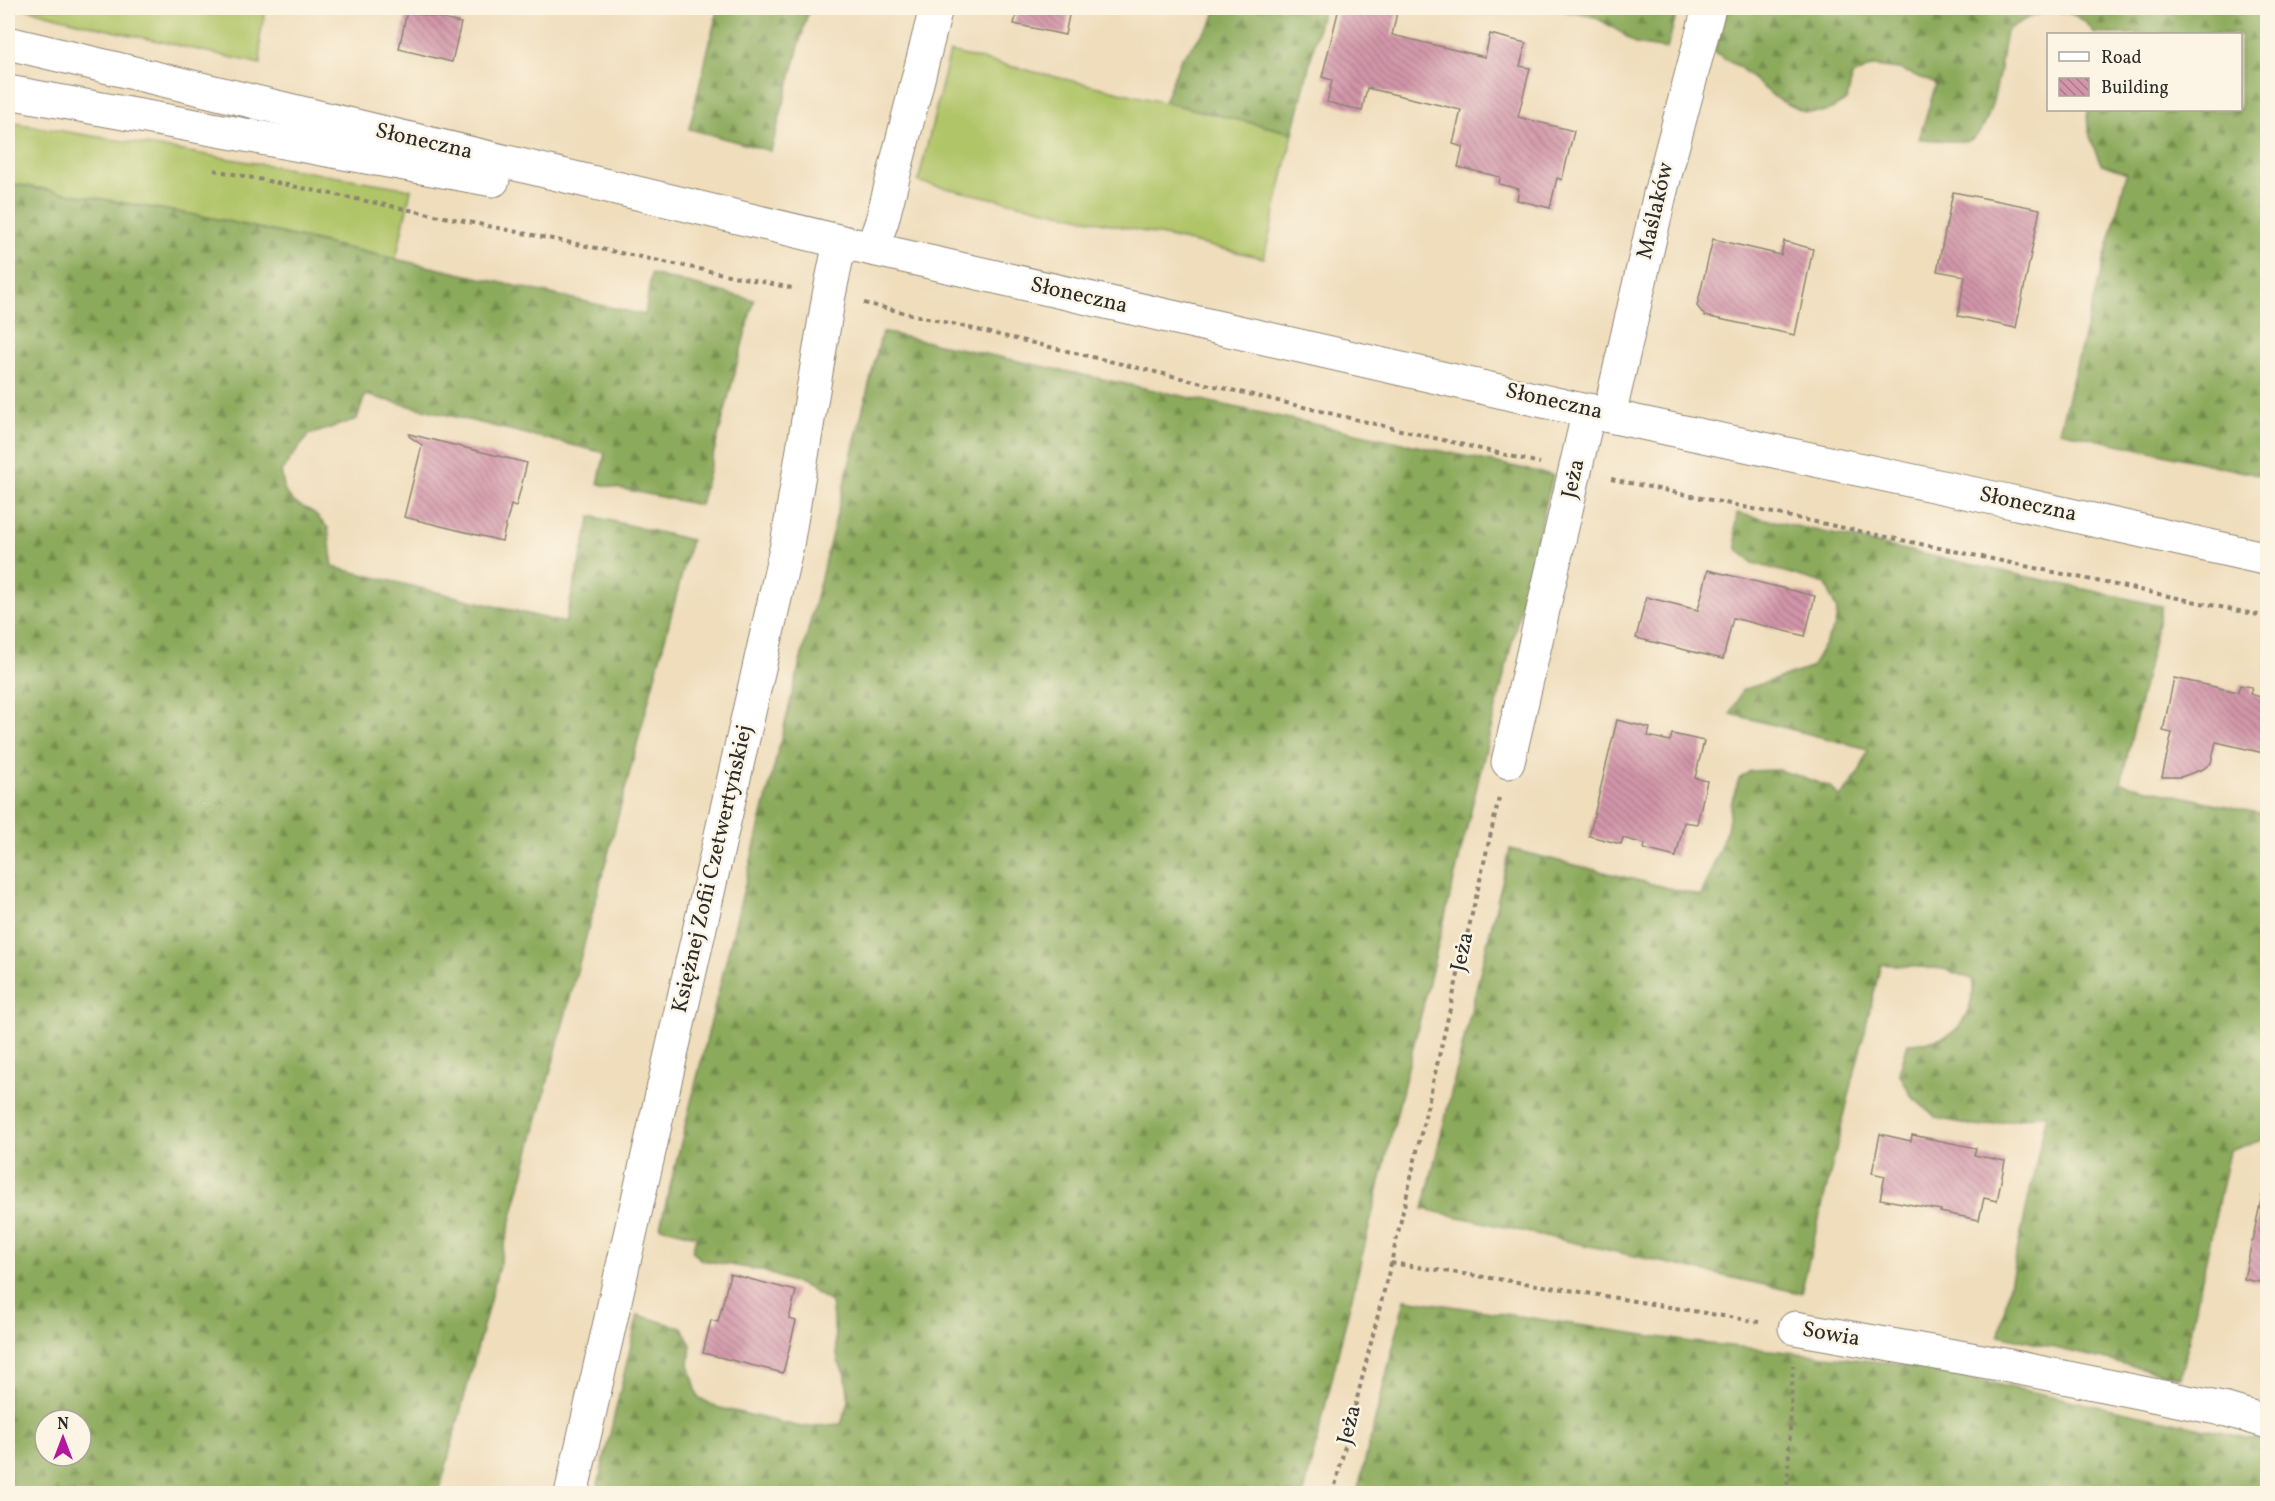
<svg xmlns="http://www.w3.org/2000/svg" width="2275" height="1501" viewBox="0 0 2275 1501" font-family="Vollkorn,serif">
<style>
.grass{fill:#b0c468;stroke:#6e784a;stroke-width:1.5}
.forest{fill:url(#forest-firs);stroke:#5c6a44;stroke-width:1.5;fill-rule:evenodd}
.building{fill:url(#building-back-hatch)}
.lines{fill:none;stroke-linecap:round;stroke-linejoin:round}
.minor-casing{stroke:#8d8473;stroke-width:35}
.secondary-casing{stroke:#8d8473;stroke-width:35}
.path{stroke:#8d8473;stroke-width:4;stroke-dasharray:4.5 4.5;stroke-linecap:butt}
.minor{stroke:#fff;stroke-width:33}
.secondary{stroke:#fff;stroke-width:33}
.labels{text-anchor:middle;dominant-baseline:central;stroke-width:5;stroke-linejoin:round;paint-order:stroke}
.street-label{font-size:22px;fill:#2b2b2b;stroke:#fcf5e5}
</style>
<defs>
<pattern id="forest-firs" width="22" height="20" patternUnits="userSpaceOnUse" patternTransform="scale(1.5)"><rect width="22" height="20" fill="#8caa5c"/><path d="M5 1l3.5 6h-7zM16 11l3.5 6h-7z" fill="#738b4c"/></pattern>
<pattern id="building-back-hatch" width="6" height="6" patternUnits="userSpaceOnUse" patternTransform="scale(1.5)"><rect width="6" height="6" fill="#d295a9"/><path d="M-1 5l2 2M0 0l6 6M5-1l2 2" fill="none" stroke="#ab7a8a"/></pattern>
</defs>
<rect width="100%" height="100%" fill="#fcf5e5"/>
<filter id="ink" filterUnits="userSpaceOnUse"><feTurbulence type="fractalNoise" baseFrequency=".0167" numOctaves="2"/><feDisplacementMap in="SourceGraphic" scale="12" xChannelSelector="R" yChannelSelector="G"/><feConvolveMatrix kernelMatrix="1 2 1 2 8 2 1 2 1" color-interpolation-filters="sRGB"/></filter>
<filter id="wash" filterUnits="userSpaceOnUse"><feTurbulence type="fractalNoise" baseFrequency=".008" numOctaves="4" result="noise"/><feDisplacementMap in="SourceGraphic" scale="24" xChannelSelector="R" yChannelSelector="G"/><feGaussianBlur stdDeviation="1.35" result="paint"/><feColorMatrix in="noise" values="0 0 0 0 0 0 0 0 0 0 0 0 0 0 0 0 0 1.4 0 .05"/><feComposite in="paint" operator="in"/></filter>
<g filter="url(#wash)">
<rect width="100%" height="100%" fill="#efddbb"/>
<g class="grass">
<path d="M23,8H266L260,37L261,64L100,28Z"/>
<path d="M950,52L1293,133L1264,258L918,182Z"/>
<path d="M8,122L411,189L396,259L213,218L8,183Z"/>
</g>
<g class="forest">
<path d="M718,8H809L771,151L689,129Z"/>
<path d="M1217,8H1323L1293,133L1164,102L1181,59L1212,23Z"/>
<path d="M1552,8H1678L1667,49L1635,44L1622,33L1595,17Z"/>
<path d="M1726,8H2247L2267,13V477L2059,431L2127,173L2101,164C2093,147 2085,129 2088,110H2240V34H2095C2073,0 2035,10 2006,31C2001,56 1995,129 1970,140C1961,144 1931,139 1919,139L1936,84L1899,69L1873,66L1852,76L1847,100L1826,112H1804L1777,99L1739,67L1714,53Z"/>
<path d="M8,183L213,218L645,315L651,274L754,300L700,505L598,484L605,453L365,395L357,419L309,435L281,471L285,492L295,503L313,512L328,528L333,567L565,623L591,516L691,540L439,1493H8ZM45,1420H81V1456H45Z"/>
<path d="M882,332L1553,475L1304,1493H596L638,1315L682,1328L691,1345L689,1364L698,1397L716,1407L801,1427L841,1424L849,1401L846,1377L838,1361L831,1302L804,1286L760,1270L701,1260L692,1250L697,1236L660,1227Z"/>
<path d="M1737,513L2162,606L2121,783L2268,815L2267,1132L2262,1140L2229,1151L2181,1377L1999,1335L2047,1113L1980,1127L1937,1118L1912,1097L1899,1073L1908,1043C1922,1042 1937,1042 1950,1034C1966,1025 1976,995 1972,979L1944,969L1881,964L1801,1293L1423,1209L1510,849L1701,896L1727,829L1732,801L1739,779L1750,771L1777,770L1803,777L1830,787L1840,797C1854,783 1863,768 1868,749L1731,714L1742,690L1811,668L1835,626L1837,611L1826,584L1753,563L1737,549L1735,528Z"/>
<path d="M1405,1299L1691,1342L1901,1364L2267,1442V1493H1357Z"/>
</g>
<g id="blocks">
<g class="building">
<path d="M1018,8H1087L1085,13L1070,10L1065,35L1014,24Z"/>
<path d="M1339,8H1398L1392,35L1485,57L1490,34L1526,43L1520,66L1530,68L1518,117L1574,131L1562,180L1557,178L1550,208L1517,200L1519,189L1499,184L1500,177L1458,167L1463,147L1453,144L1461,110L1367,88L1362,111L1327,102L1332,80L1322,77Z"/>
<path d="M407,11L461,23L452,62L399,49Z"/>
<path d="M1953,192L2040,209L2016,328L1958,316L1965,276L1937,271Z"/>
<path d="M1713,239L1781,255L1784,241L1813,249L1795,335L1705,316L1697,306Z"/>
<path d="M409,434L527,463L516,507L511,505L502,541L404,517L422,445L409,436Z"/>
<path d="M1708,570L1815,596L1805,636L1733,618L1723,659L1636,638L1646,597L1698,610Z"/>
<path d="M2174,678L2238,692L2240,685L2252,687L2250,694L2268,699V754L2216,742L2211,763L2203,769L2181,777H2162L2172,733L2163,731Z"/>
<path d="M1617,720L1650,728L1648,736L1670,741L1672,734L1704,741L1695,778L1707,781L1697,824L1684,822L1676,857L1644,849L1645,844L1623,838L1621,844L1589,836Z"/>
<path d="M1880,1134L1911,1141L1912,1135L1976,1148L1974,1155L2005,1161L1997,1201L1984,1198L1979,1220L1940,1212L1941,1210L1880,1199L1885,1176L1872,1173Z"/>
<path d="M2262,1195L2268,1196V1284L2244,1279Z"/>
<path d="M730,1274L796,1291L789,1319L796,1321L783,1373L703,1353L711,1320L718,1322Z"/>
</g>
</g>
</g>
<g filter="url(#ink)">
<use href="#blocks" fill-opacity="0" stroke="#8d8473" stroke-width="1.5"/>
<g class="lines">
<defs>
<g id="minor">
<path d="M872,249L882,221L936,8"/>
<path d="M1609,416L1660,194L1709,8"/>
<path d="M1508,762L1589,410"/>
<path d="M1795,1328L1999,1364L2227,1410L2268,1422"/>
<path d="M571,1494L787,545L829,295L840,242"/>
</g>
<g id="secondary">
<path d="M8,43L872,249L1609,416L2003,500L2268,559"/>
<path d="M8,92L493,180"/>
</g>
</defs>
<use href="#minor" class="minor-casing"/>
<use href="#secondary" class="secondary-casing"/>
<g class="path">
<path d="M214,170L792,288"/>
<path d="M864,303L1540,463"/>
<path d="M1611,479L2268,617"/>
<path d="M1391,1263L1557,1288L1759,1322"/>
<path d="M1333,1494L1391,1263L1499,798"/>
<path d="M1787,1494L1793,1365"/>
</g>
<use href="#minor" class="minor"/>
<use href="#secondary" class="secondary"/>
</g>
</g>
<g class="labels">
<g class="street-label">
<text transform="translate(424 142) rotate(13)">Słoneczna</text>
<text transform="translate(1656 211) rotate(-77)">Maślaków</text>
<text transform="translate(1079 296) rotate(13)">Słoneczna</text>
<text transform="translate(1554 402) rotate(13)">Słoneczna</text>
<text transform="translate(1574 479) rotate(-77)">Jeża</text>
<text transform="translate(2028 505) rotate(12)">Słoneczna</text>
<text transform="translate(713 869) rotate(-77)">Księżnej Zofii Czetwertyńskiej</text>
<text transform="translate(1463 952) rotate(-77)">Jeża</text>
<text transform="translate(1831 1335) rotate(10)">Sowia</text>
<text transform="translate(1350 1425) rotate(-76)">Jeża</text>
</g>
</g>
<rect width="2275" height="1501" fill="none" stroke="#fcf5e5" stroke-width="30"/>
<rect x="2047" y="33" width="195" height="78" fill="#fcf5e5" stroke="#a8a49b" stroke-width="1.5"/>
<rect x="2059" y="52" width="30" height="9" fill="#ffffff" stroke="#a8a49b" stroke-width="1.5"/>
<text x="2101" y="63" font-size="18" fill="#2b2b2b">Road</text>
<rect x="2059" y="78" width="30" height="18" fill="url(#building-back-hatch)" stroke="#a8a49b" stroke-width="1.5"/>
<text x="2101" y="93" font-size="18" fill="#2b2b2b">Building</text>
<g transform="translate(63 1438)"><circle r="28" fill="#fcf5e5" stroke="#a8a49b" stroke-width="1.5"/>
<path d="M0-4.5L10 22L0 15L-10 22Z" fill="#b5179e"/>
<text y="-9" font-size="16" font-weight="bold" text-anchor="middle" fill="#2b2b2b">N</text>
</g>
</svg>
